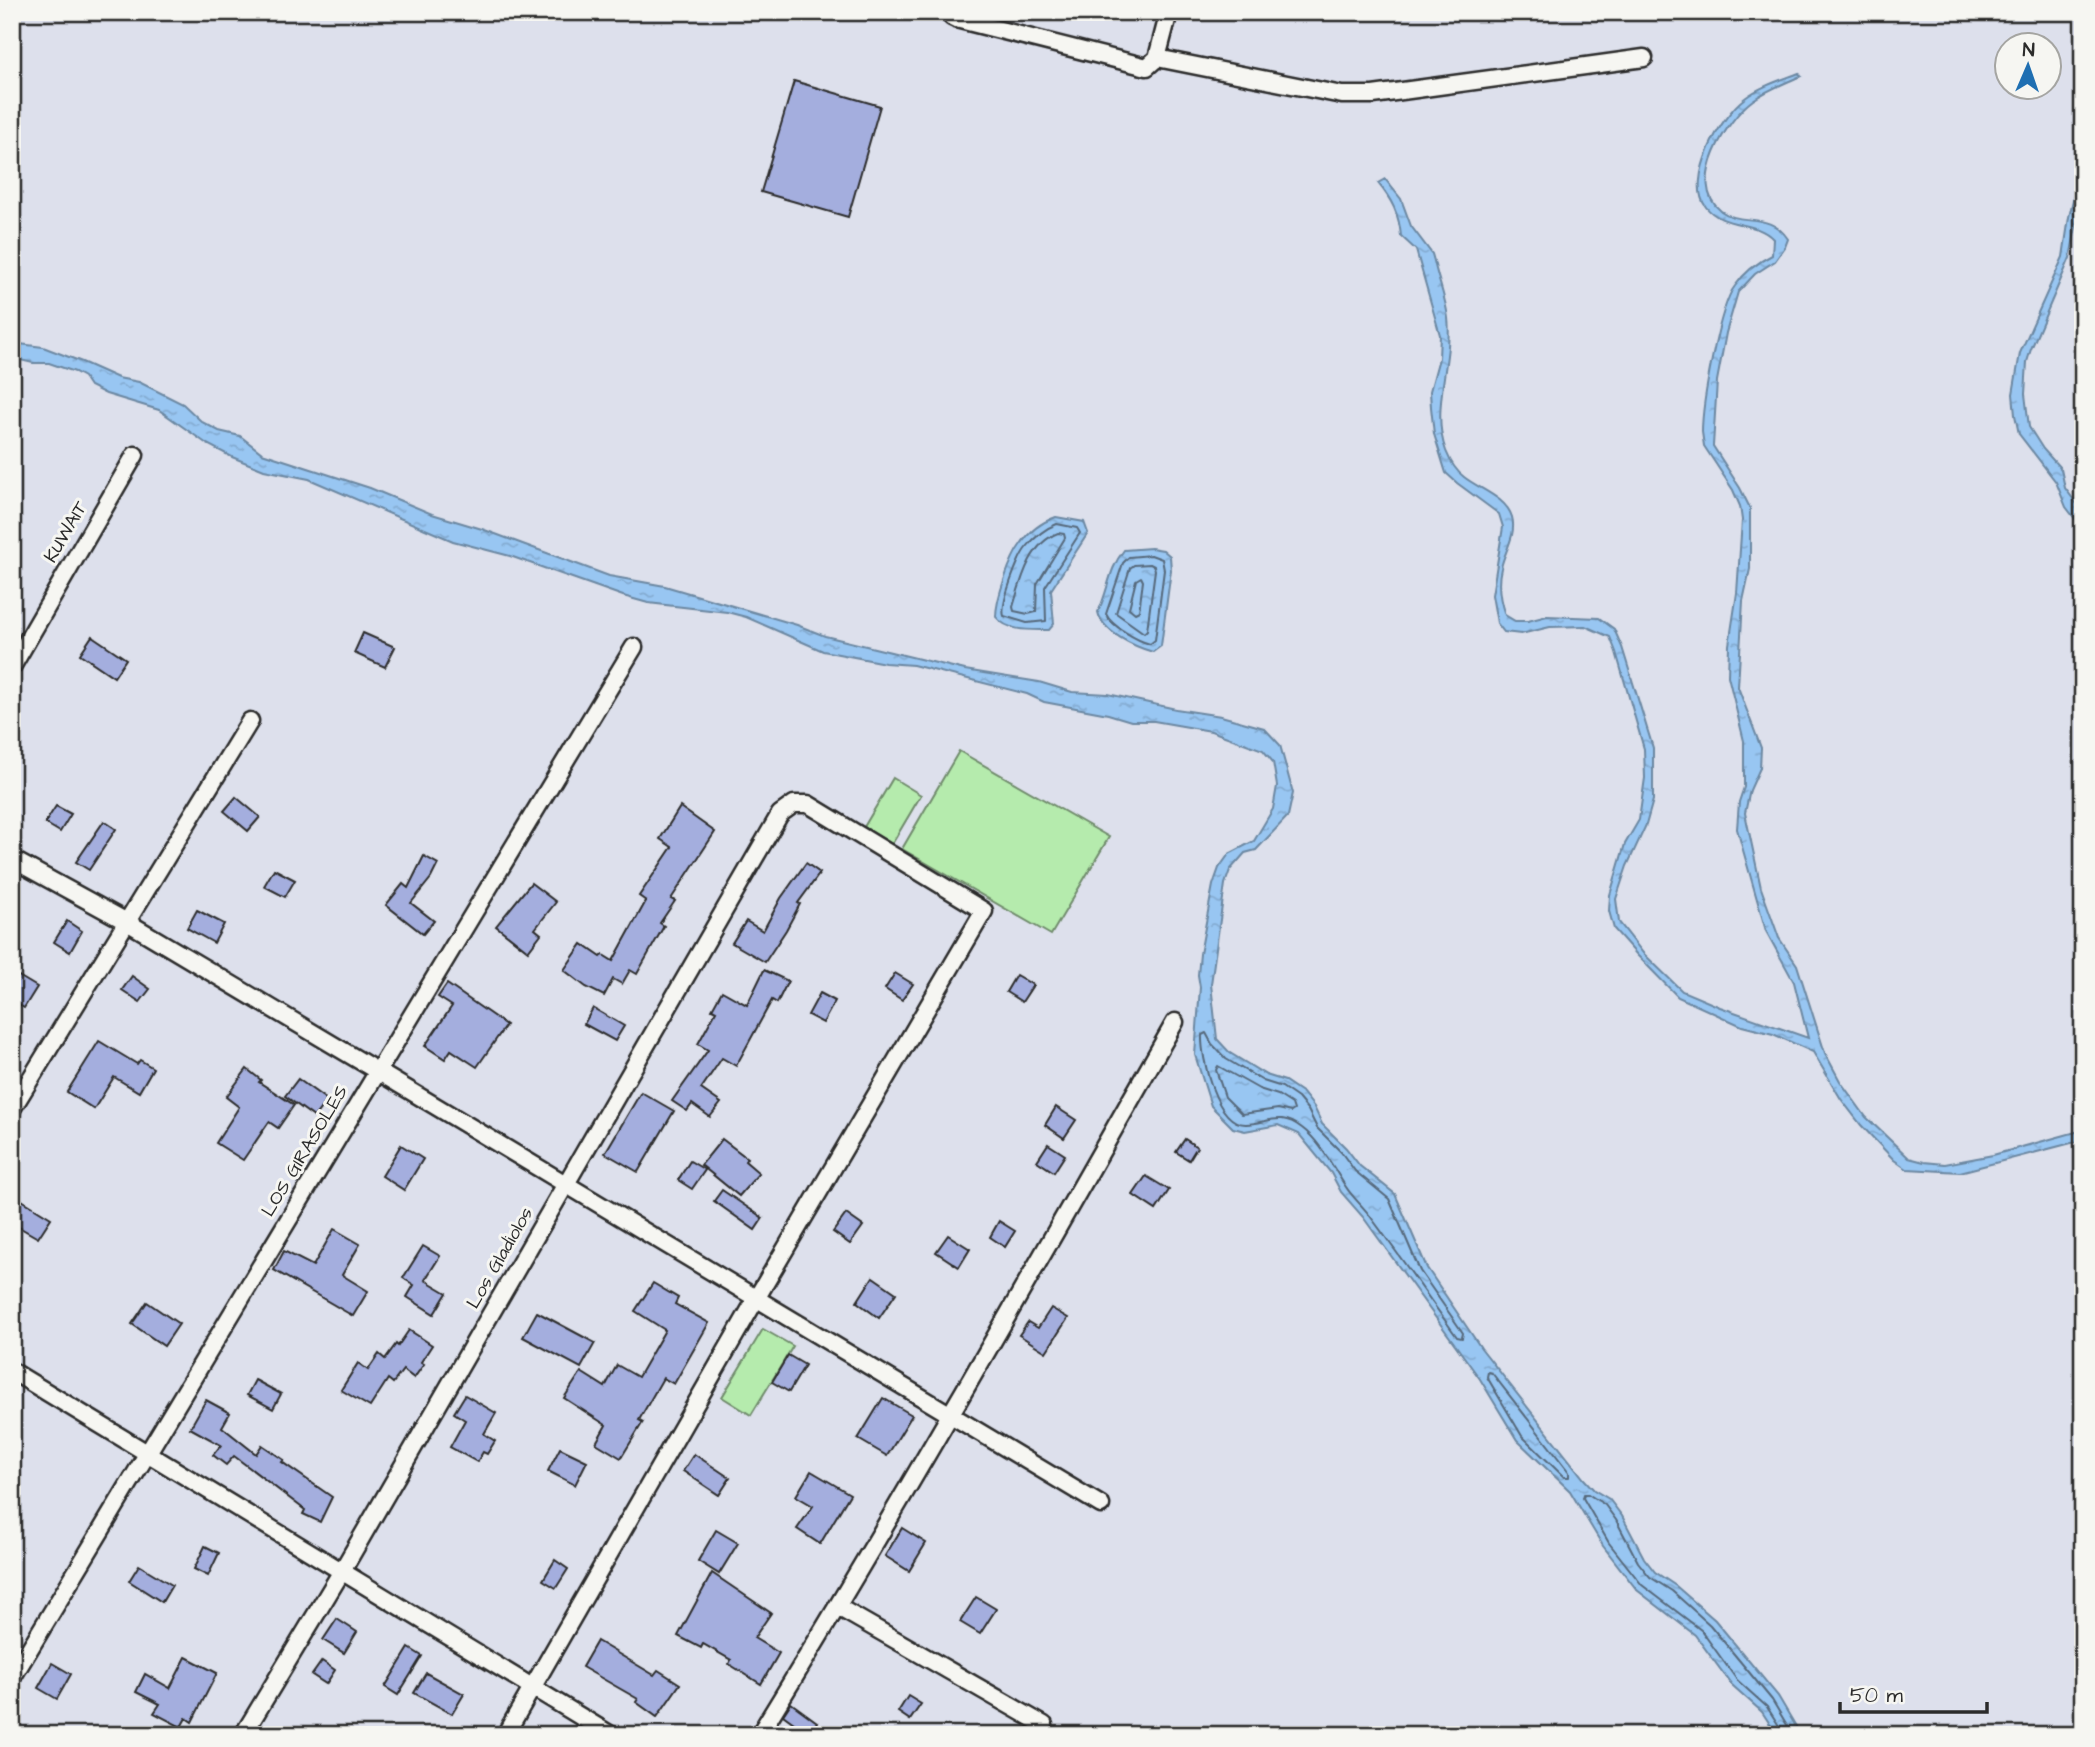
<svg xmlns="http://www.w3.org/2000/svg" width="2095" height="1747" viewBox="0 0 2095 1747" font-family="'Architects Daughter',sans-serif">
<style>
.green{fill:#b5ebad;stroke:#708b6c;stroke-width:2}
.water{fill:url(#water-ripples);stroke:#6c88a2;stroke-width:2}
.lines{fill:none;stroke-linecap:round;stroke-linejoin:round}
.shore{stroke:#57697b;stroke-width:2}
.building{fill:#a4aede;stroke:#2b2b2b;stroke-width:2}
.street-casing{stroke:#2b2b2b;stroke-width:21}
.street{stroke:#f6f6f2;stroke-width:16}
.labels{text-anchor:middle;dominant-baseline:central;stroke-width:6;stroke-linejoin:round;paint-order:stroke}
.street-label{font-size:19px;fill:#2b2b2b;stroke:#f6f6f2}
</style>
<defs>
<pattern id="water-ripples" width="26" height="14" patternUnits="userSpaceOnUse" patternTransform="scale(1.75)"><rect width="26" height="14" fill="#98c6f2"/><path d="M2 4q2-2 4 0t4 0M15 11q2-2 4 0t4 0" fill="none" stroke="#83aad0"/></pattern>
</defs>
<rect width="100%" height="100%" fill="#dde0ec"/>
<filter id="ink" filterUnits="userSpaceOnUse"><feTurbulence type="fractalNoise" baseFrequency=".0143" numOctaves="2"/><feDisplacementMap in="SourceGraphic" scale="14" xChannelSelector="R" yChannelSelector="G"/><feConvolveMatrix kernelMatrix="1 2 1 2 8 2 1 2 1" color-interpolation-filters="sRGB"/></filter>
<g filter="url(#ink)">
<g class="green">
<path d="M959,751L1109,837L1051,935L902,849Z"/>
<path d="M893,778L921,795L892,844L864,827Z"/>
<path d="M763,1329L793,1346L751,1415L722,1397Z"/>
</g>
<g class="water">
<path d="M1799,73L1801,76C1785,83 1767,90 1753,100C1727,119 1686,184 1721,211C1740,226 1770,211 1788,239L1785,247L1775,261L1755,274L1738,292L1726,333L1717,381L1713,446L1740,488L1750,508V569L1743,601L1738,687L1761,748L1760,768L1750,790L1745,813L1761,888L1779,938L1797,965L1825,1053L1840,1081L1866,1117L1909,1158L1924,1162L1945,1164L1993,1155L2083,1130V1140L1960,1172L1907,1169L1894,1160L1861,1125L1841,1099L1813,1052L1773,1034L1742,1026L1678,997L1638,956L1614,929L1609,911L1610,895L1625,844L1639,820L1645,778L1644,749L1616,652L1610,637L1585,626L1550,627L1521,634L1504,632L1497,623L1492,595L1503,527L1499,514L1457,483L1446,473L1434,434L1431,407L1430,391L1439,358L1440,335L1416,250L1401,236C1399,214 1392,200 1378,183L1385,179L1401,199L1411,226L1432,254L1434,261C1438,280 1446,299 1448,318C1453,361 1430,409 1446,451C1450,461 1455,470 1464,477C1479,489 1506,497 1512,517C1517,535 1504,552 1501,568C1497,584 1500,601 1505,615L1515,621H1528L1547,616L1599,618L1614,629L1622,647L1653,748V800L1646,825L1627,866L1616,899L1619,922L1643,953L1682,991L1720,1007L1808,1038L1794,982L1766,931L1737,829L1739,802L1744,787V741L1728,676L1729,645L1737,593L1742,520L1740,506L1733,490L1704,446L1702,432C1702,405 1719,306 1735,286C1744,273 1758,262 1772,255L1773,239C1756,220 1723,229 1706,207C1685,180 1721,115 1745,98C1761,86 1781,80 1799,73Z"/>
<path d="M2083,157V190L2070,258L2031,349L2027,362L2025,394L2029,427L2043,449L2061,469L2065,488L2083,512V529L2066,507L2056,482L2019,434L2015,415L2013,394L2020,353L2063,257L2069,217Z"/>
<path d="M12,343L43,347L82,362L118,378L139,382L183,404L202,422L219,431L240,436L262,453L370,488L432,514L482,529L609,576L665,586L797,625L825,636L965,670L1039,682L1072,692L1108,694L1176,709L1221,716L1264,728L1280,745L1293,793L1288,816L1256,850L1245,853L1230,870L1225,884L1211,984L1217,1039L1230,1053L1266,1075L1285,1081L1303,1093L1314,1107L1322,1124L1346,1148L1360,1166L1395,1194L1427,1268L1481,1348L1584,1479L1594,1490L1609,1499L1622,1516L1644,1558L1655,1572L1676,1586L1715,1620L1778,1696L1801,1735H1777L1762,1712L1732,1685L1695,1635L1637,1590L1603,1546L1570,1491L1517,1440L1480,1379L1363,1217L1341,1192L1331,1173L1299,1134L1278,1125L1245,1131L1233,1128L1211,1106L1195,1055L1200,987L1198,975L1200,954L1213,885L1219,868L1229,854L1254,841L1273,809L1277,786L1273,762L1263,750L1211,731L1154,721H1131L1108,714L1044,702L1027,694L913,665L885,663L823,651L746,617L727,612L648,603L623,596L510,556L453,541L309,479L264,470L232,457L207,444L159,410L106,394L90,386L84,377L75,372L49,363H33L12,358Z"/>
<path d="M1056,517L1084,522L1088,533L1051,590L1054,624L1049,630C1031,630 1008,632 996,617C996,599 1010,558 1021,544C1029,532 1042,522 1056,517Z"/>
<path d="M1151,548L1163,550L1170,556L1171,570L1161,646L1153,652C1135,647 1102,632 1098,612C1109,590 1108,570 1124,550Z"/>
</g>
<g class="lines">
<g class="shore">
<path d="M1057,524L1077,528L1080,533L1045,587L1046,621L1027,623L1004,616C1000,604 1018,558 1026,548C1034,538 1046,528 1057,524Z"/>
<path d="M1058,533L1064,534L1065,538L1037,584L1036,612L1028,614L1014,611L1013,607C1021,581 1029,544 1058,533Z"/>
<path d="M1151,555L1162,559L1164,570L1155,640L1150,644C1138,641 1111,626 1106,614L1123,563L1129,557Z"/>
<path d="M1150,564L1154,566L1155,570L1147,630L1144,633L1116,613L1130,568L1134,565Z"/>
<path d="M1141,577L1143,581L1139,611L1135,613L1129,608L1136,580Z"/>
<path d="M1206,1033L1212,1044L1226,1059L1263,1081L1282,1087L1298,1098L1308,1110L1317,1128L1341,1152L1355,1171L1389,1199L1420,1271L1463,1333L1462,1338L1457,1337C1428,1297 1400,1256 1370,1216C1363,1206 1353,1198 1346,1187C1333,1168 1321,1142 1302,1128C1280,1111 1269,1123 1246,1124C1216,1125 1201,1058 1202,1035Z"/>
<path d="M1218,1066L1259,1089L1278,1095L1292,1104L1294,1110L1291,1112L1278,1109L1242,1114L1225,1097L1216,1070Z"/>
<path d="M1488,1372L1492,1373L1569,1472V1477H1564L1522,1436L1487,1377Z"/>
<path d="M1782,1735L1781,1729L1767,1707L1737,1680L1701,1630L1642,1585L1609,1543L1583,1498L1584,1494H1588L1605,1505L1616,1520L1638,1562L1650,1577L1672,1591L1710,1625L1772,1700L1793,1735"/>
</g>
</g>
<g class="building">
<path d="M794,81L880,106L848,217L761,192Z"/>
<path d="M363,633L395,647L385,667L354,653Z"/>
<path d="M92,636L126,659L114,677L80,654Z"/>
<path d="M236,797L260,817L248,831L224,811Z"/>
<path d="M56,806L71,814L60,832L45,823Z"/>
<path d="M680,807L715,832L671,899L675,901L660,923L664,926L637,974L630,970L622,984L613,979L604,996L586,987L564,970L582,944L601,957L603,955L613,961L646,901L639,896L672,847L660,839Z"/>
<path d="M104,821L116,829L89,870L76,862Z"/>
<path d="M424,856L438,864L431,878L411,903L434,921L423,934L386,905L403,884L408,888Z"/>
<path d="M806,863L820,873L798,903L800,904L786,930L765,962L732,943L746,921L763,931L781,898Z"/>
<path d="M274,869L295,880L285,897L264,886Z"/>
<path d="M531,883L556,902L535,929L541,934L528,951L496,926Z"/>
<path d="M197,910L224,924L214,943L187,928Z"/>
<path d="M67,921L82,931L70,952L54,942Z"/>
<path d="M764,970L788,981L777,1003L772,1000L736,1066L722,1058L701,1089L721,1103L710,1117L692,1104L687,1111L672,1101L708,1050L698,1044L716,1011L712,1009L722,991L747,1005Z"/>
<path d="M12,972L37,987L24,1008L12,1001Z"/>
<path d="M895,973L913,984L902,1000L885,989Z"/>
<path d="M1016,975L1033,985L1022,1002L1006,992Z"/>
<path d="M132,976L150,989L140,1002L122,990Z"/>
<path d="M447,984L506,1025L477,1067L451,1050L445,1059L425,1046L452,1006L438,997Z"/>
<path d="M820,993L835,1001L823,1023L808,1015Z"/>
<path d="M593,1008L624,1026L615,1041L584,1024Z"/>
<path d="M99,1041L137,1064L140,1060L153,1068L139,1092L114,1077L94,1109L67,1092Z"/>
<path d="M247,1069L261,1080L259,1082L294,1105L278,1128L269,1122L243,1160L216,1143L239,1107L226,1097Z"/>
<path d="M298,1079L327,1100L314,1117L285,1096Z"/>
<path d="M641,1092L674,1111L638,1172L605,1153Z"/>
<path d="M1056,1107L1076,1120L1064,1138L1045,1125Z"/>
<path d="M722,1139L747,1158L745,1161L759,1173L739,1196L701,1165Z"/>
<path d="M1185,1139L1197,1147L1189,1160L1176,1152Z"/>
<path d="M1048,1144L1065,1155L1054,1172L1037,1161Z"/>
<path d="M401,1145L423,1159L404,1190L382,1176Z"/>
<path d="M690,1161L705,1170L692,1189L678,1180Z"/>
<path d="M1146,1176L1169,1190L1156,1210L1133,1195Z"/>
<path d="M722,1190L763,1218L755,1230L714,1201Z"/>
<path d="M12,1194L51,1218L38,1238L12,1223Z"/>
<path d="M846,1214L863,1226L850,1244L833,1232Z"/>
<path d="M999,1221L1015,1231L1005,1247L990,1237Z"/>
<path d="M334,1229L360,1244L342,1275L368,1291L353,1316L274,1270L284,1251L313,1266Z"/>
<path d="M948,1235L970,1249L959,1267L936,1252Z"/>
<path d="M423,1246L440,1256L425,1280L447,1293L434,1314L407,1297L414,1285L403,1278Z"/>
<path d="M873,1277L896,1293L879,1318L857,1302Z"/>
<path d="M653,1283L678,1298L675,1304L709,1323L674,1384L663,1378L639,1420L643,1422L621,1458L596,1443L606,1425L564,1398L581,1372L605,1387L617,1365L638,1377L665,1330L635,1311Z"/>
<path d="M147,1302L179,1324L164,1346L132,1324Z"/>
<path d="M1051,1308L1068,1318L1046,1352L1019,1335L1028,1322L1038,1328Z"/>
<path d="M537,1312L595,1343L581,1368L523,1337Z"/>
<path d="M409,1330L432,1345L421,1362L424,1364L414,1378L403,1370L393,1383L388,1379L370,1407L341,1390L358,1363L368,1370L379,1354L385,1359L396,1344L398,1346Z"/>
<path d="M788,1355L805,1365L789,1392L772,1382Z"/>
<path d="M255,1380L281,1394L273,1409L247,1395Z"/>
<path d="M465,1395L496,1413L484,1434L495,1441L487,1454L483,1452L477,1462L450,1447L465,1420L454,1413Z"/>
<path d="M883,1398L912,1415L887,1456L858,1439Z"/>
<path d="M206,1400L230,1413L222,1427L256,1454L262,1445L284,1460L282,1462L332,1497L320,1522L303,1514L305,1510L234,1456L226,1465L213,1455L221,1445L190,1428Z"/>
<path d="M560,1448L587,1461L575,1485L548,1471Z"/>
<path d="M694,1454L730,1478L719,1495L683,1471Z"/>
<path d="M811,1471L850,1494L820,1544L797,1529L813,1506L796,1496Z"/>
<path d="M902,1528L926,1543L909,1571L885,1556Z"/>
<path d="M716,1530L738,1543L719,1574L698,1561Z"/>
<path d="M205,1546L219,1553L208,1576L194,1569Z"/>
<path d="M555,1560L568,1569L556,1588L543,1580Z"/>
<path d="M139,1565L172,1585L162,1602L129,1581Z"/>
<path d="M712,1573L771,1613L754,1638L779,1653L761,1684L729,1664L731,1660L703,1644L701,1648L678,1636Z"/>
<path d="M976,1597L996,1609L980,1634L960,1622Z"/>
<path d="M337,1619L357,1632L344,1653L323,1640Z"/>
<path d="M597,1641L654,1675L658,1670L680,1684L657,1717L636,1702L638,1699L582,1667Z"/>
<path d="M409,1648L422,1656L398,1695L385,1687Z"/>
<path d="M186,1657L217,1673L192,1722L186,1718L181,1727L154,1713L160,1704L136,1692L145,1674L170,1688Z"/>
<path d="M322,1661L335,1670L326,1684L312,1675Z"/>
<path d="M52,1663L71,1674L57,1699L38,1688Z"/>
<path d="M426,1673L464,1694L452,1714L414,1693Z"/>
<path d="M908,1696L921,1704L910,1720L898,1712Z"/>
<path d="M791,1703L817,1722L809,1734L783,1715Z"/>
</g>
<g class="lines">
<defs>
<g id="street">
<path d="M952,12V17L956,19L1147,67L1157,58L1169,12"/>
<path d="M1157,58L1342,95H1373L1644,58"/>
<path d="M12,667L135,455"/>
<path d="M12,859L127,922L377,1071L1101,1505"/>
<path d="M12,1109L250,721"/>
<path d="M12,1371L611,1735"/>
<path d="M838,1607L1044,1725"/>
<path d="M12,1678L634,647"/>
<path d="M243,1735L342,1571L780,814L794,804H808L984,911L756,1299L505,1735"/>
<path d="M759,1735C904,1500 1039,1261 1175,1022"/>
</g>
</defs>
<use href="#street" class="street-casing"/>
<use href="#street" class="street"/>
</g>
</g>
<g class="labels">
<g class="street-label">
<text transform="translate(66 532) rotate(-60)">KUWAIT</text>
<text transform="translate(305 1151) rotate(-59)">LOS GIRASOLES</text>
<text transform="translate(500 1258) rotate(-60)">Los Gladiolos</text>
</g>
</g>
<rect width="2095" height="1747" fill="none" stroke="#f6f6f2" stroke-width="42"/>
<rect x="21" y="21" width="2053" height="1705" fill="none" stroke="#2b2b2b" stroke-width="2.5" filter="url(#ink)"/>
<g transform="translate(2028 66) rotate(2)"><circle r="33" fill="#f6f6f2" stroke="#a5a5a2" stroke-width="2"/>
<path d="M0-5L12 26L0 18L-12 26Z" fill="#1f6fb2"/>
<text y="-10" font-size="19" font-weight="bold" text-anchor="middle" fill="#2b2b2b">N</text>
</g>
<path d="M1840 1702v10h147v-10" fill="none" stroke="#2b2b2b" stroke-width="3.5"/>
<text x="1850" y="1702" font-size="21" fill="#2b2b2b" stroke="#f6f6f2" stroke-width="5" paint-order="stroke">50 m</text>
</svg>
